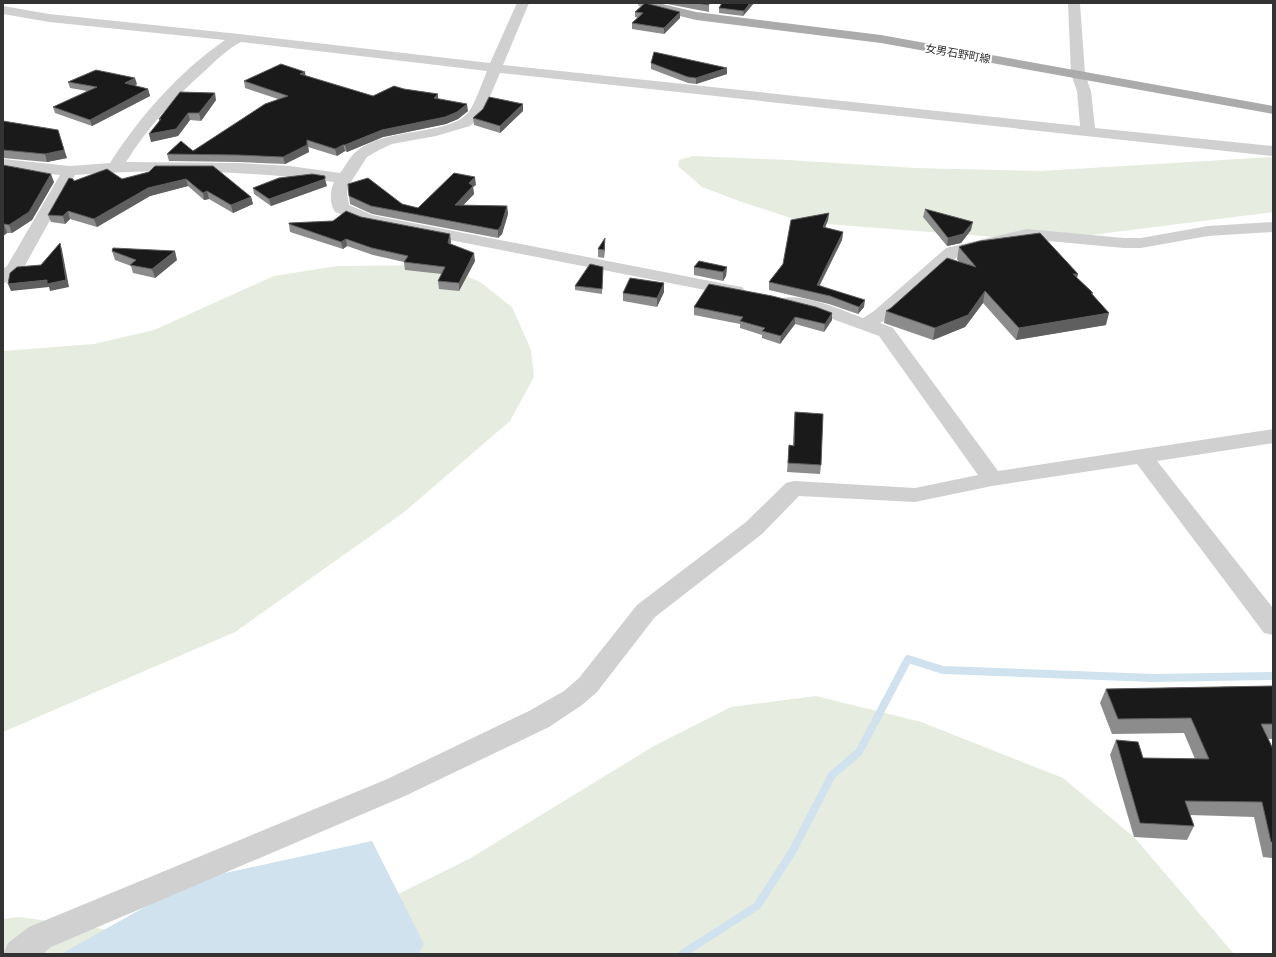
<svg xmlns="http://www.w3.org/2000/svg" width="1276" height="957" viewBox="0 0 1276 957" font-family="Barlow,'Noto Sans JP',sans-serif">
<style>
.green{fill:#e6ecdf}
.water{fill:#cfe2ee}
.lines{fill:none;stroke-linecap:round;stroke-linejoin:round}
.stream{stroke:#cfe2ee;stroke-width:8}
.minor{fill:#d0d0d0;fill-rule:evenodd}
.major{fill:#ababab;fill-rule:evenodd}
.wall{fill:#8c8c8c}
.shaded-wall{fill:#5f5f5f}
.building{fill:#1a1a1a;stroke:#5f5f5f}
.labels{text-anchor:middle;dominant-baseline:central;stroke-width:4;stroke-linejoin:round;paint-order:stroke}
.far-street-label{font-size:11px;fill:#333;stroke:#fff}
</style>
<rect width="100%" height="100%" fill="#fff"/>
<g class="green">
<path d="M693,156L788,160L916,168L1041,171L1273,157V212L1083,236L995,237L878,228L803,222L742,202L702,187L678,166L679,160Z"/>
<path d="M441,265L480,282L512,307L531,350L534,377L510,421L403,513L235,632L3,732V351L94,344L154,330L274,276L337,266Z"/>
<path d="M816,696L921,722L1063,778L1134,837L1234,954H3V919L19,917L111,930L394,896L469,859L654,746L731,707Z"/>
</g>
<path class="water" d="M372,841L424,944L419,954H61L193,880Z"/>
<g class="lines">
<path class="stream" d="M682,954L757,906L792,852L832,775L859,752L908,659L943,670L1153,678L1273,676"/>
<g class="minor">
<path d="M517,3H529L503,65L1080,126L1077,91L1071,74L1068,3H1080L1085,74L1091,91L1095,128L1273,146V156L500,73L482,115L470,126L436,136L392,144L379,150L367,157L349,185L347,193L349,205L372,215L736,286L742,287L745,291L742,295L736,296L368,224L335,212C329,203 330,191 334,182C251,171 160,168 75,175L23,269L9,282L3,283V269L7,266L60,175L3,169V159L70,166L110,163C140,116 179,72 225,40L49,22L3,14V6L49,14L239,34L490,63ZM241,42L487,71C483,81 474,106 468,113C448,136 385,127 357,151C350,156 346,166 340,173L290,166L239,163L126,162C148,127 176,96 207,69C217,59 228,49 241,42Z"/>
<path d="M1273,222V232L1208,236L1141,248H1124L1027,239L958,256L888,319L880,323L893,328L998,471L1273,429V443L1157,461L1273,608V635L1264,633L1137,464L992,486L915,502L799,496L762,534L655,617L597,692L582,705L549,727L405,796L51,947L43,954H3L8,943L29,927L385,780L529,711L564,691L579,678L637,605L746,522L786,483L794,481L915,488L978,475L879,336L816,313L784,306L782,302L784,298C803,293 845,311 863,318L874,311L946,248L1027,229L1124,238H1141L1208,226Z"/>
</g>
<path class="major" d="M637,3H658L696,12L881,35L1273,106V114L881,43L696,20L639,6Z"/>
</g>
<g class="wall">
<path d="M662,3H708L709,5V12Z"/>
<path d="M754,3L743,16L719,13V8Z"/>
<path d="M635,12L680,18L664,34L632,29V23L638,18L635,17Z"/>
<path d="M651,63L727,68V74L696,84L688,83L651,69Z"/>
<path d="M305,72V76L373,96L404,89L438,94V99L468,111L458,119L446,124L383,137L347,152L345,151L337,156L308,147L309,152L285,164L239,162L169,161L167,154L193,151L278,99L245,88L244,81Z"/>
<path d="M68,82L137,84L134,86L148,89L150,96L92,126L55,113L53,107L87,91L70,88Z"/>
<path d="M216,100L201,121L190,120L178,136L151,142L159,122V119Z"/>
<path d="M523,111L500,133L474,125L473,118Z"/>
<path d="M3,121L67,158L47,162L3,158Z"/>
<path d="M3,165L54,182L32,220L12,233H7L3,236Z"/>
<path d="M155,166L251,197L253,204L233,213L209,199L204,200L188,186L150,196L97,227L70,219L65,224L51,222L48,215L74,181L122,179L149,172Z"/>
<path d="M476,185L473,187L474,194L463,205L507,206L508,214L502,234L498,238L372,214L350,204L349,196L402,204L418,208Z"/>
<path d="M327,186L271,206L254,194L253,188Z"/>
<path d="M925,209L971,230L961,243L947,246L923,217Z"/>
<path d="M829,213L828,220L825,228L843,232L842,240L820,285L864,307L858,314L829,304L769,290V282Z"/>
<path d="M361,217L451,242L450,244L475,261L459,291L439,289L438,281L442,274L405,270L404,262L373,255L347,246L343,249L290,232L289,224L333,221Z"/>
<path d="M605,238L604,258L598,257V249Z"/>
<path d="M959,247L1077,278L1093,293L1092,295L1106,325L1016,340L983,303L965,327L933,340L884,323L886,311L891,308L959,262L957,259Z"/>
<path d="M112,251L177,260L155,278L133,273L131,266L115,260Z"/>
<path d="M603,267L602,294L575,290V286Z"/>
<path d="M694,267H727L726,276L723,281L694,275Z"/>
<path d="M664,283V292L657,307L623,301V293Z"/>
<path d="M694,307L832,313V320L824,332L795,324L780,344L762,338V335L740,328V324L694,315Z"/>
<path d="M795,412L821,465L820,474L787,472L789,445L793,446L794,421Z"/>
<path d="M1273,686V739H1268L1273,749V858L1263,857L1254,817L1190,815L1194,826L1187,840L1134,837L1110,755L1116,740L1143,758L1195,759L1184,733L1112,734L1100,703L1106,689Z"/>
</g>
<g class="shaded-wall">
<path d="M750,3H754L743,16L744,11Z"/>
<path d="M680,12V18L664,34V28Z"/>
<path d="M727,68V74L696,84V78Z"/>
<path d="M305,72L306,78L300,74Z"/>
<path d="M135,78L137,84L127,90L125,83Z"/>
<path d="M148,89L150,96L92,126L90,120Z"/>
<path d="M215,93L216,100L201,121L199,113Z"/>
<path d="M438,94V101L434,98Z"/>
<path d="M467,104L468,111L458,119L446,124L383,137L347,152L345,145L382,130Z"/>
<path d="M523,104V111L500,133V126Z"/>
<path d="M188,113L190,120L178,136L151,142L149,134Z"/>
<path d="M58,130L67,158L47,162L45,154Z"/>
<path d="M307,140L309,152L285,164L283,157Z"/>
<path d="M343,145L345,151L337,156L335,149Z"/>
<path d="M51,174L54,182L32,220L12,233L9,225Z"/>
<path d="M475,177L476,185L473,187L474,194L456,213L455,205L469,183Z"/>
<path d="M186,179L188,186L150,196L97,227L94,219L148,188Z"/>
<path d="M325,179L327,186L271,206L269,199Z"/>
<path d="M207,191L209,199L204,200L203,193Z"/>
<path d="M251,197L253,204L233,213L231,205Z"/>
<path d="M507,206L508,214L502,234L498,238V230Z"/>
<path d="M68,211L70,219L65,224L63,216Z"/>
<path d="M829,213L828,220L822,235L823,227Z"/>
<path d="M973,222L971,230L961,243L947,246L948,238Z"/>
<path d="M4,224L7,233L3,236V225Z"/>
<path d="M843,232L842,240L816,292L817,285Z"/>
<path d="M450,234L451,242L449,251L448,243Z"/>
<path d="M605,238V247L604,258V250Z"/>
<path d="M346,239L347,246L343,249L341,242Z"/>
<path d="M60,243L62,250L69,287L50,291L49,287L11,291L8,284L47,280Z"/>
<path d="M175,251L177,260L155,278L152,269Z"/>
<path d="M474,253L475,261L459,291V283Z"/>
<path d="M727,267L726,276L723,281V272Z"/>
<path d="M1073,274H1078L1075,286Z"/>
<path d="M664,283V292L657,307V298Z"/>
<path d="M985,291L983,303L965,327L933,340L935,328Z"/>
<path d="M865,300L864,307L858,314L859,307Z"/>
<path d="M832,313V320L824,332L825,324Z"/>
<path d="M1109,313L1106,325L1016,340L1019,328Z"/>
<path d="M795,317V324L780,344L781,336Z"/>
</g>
<g class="building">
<path d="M645,3L680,12L664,28L632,23L643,13L635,12Z"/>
<path d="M697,3H708L709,5Z"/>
<path d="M722,3H750L744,11L719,8Z"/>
<path d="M654,52L727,68L696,78L688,77L651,63Z"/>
<path d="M281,64L305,72L300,74L373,96L394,86L404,89L438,94L434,98L467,104L457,112L445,117L382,130L345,145H343L335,149L307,140V145L283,157L238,155L167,154L181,141L193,151L265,104L288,96L244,81Z"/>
<path d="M96,70L135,78L125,83L148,89L90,120L53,107L97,87L68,82Z"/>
<path d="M180,92L215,93L199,113H188L176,129L149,134L161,119H159Z"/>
<path d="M489,97L523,104L500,126L473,118L483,109Z"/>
<path d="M3,121L58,130L64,150L45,154L3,150Z"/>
<path d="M3,165L51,174L29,212L9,225L4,224L3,225Z"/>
<path d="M155,166H213L251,197L231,205L207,191L203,193L186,179L148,188L94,219L68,211L63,216L48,215L69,178L73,179L74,181L107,169L122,179L149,172Z"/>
<path d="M454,173L475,177L469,183L473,186L455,205L507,206L501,226L498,230L371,206L349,196L348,184L368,178L402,204L418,208Z"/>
<path d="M312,174L325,176V179L269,199L253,188L279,178Z"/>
<path d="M925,209L973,222L963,234L948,238Z"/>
<path d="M346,211L361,217L450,234L448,243L474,253L459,283L438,281L445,267L404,262L408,256L372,248L346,239L341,242L289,224V223L333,221Z"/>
<path d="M829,213L823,227L843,232L817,285L865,300L859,307L830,296L769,282L783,264L791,220Z"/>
<path d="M1040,233L1078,274H1073L1093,293H1091L1109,313L1019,328L985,291L968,315L935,328L886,311L891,308L947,258L976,267L959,247L961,246L980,241Z"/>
<path d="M605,238L604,250L598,249Z"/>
<path d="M60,243L66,280L47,284V280L8,284L10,273L17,267L41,265Z"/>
<path d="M113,248L175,251L152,269L130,265L136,260L112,251Z"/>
<path d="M699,261L727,267L723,272L694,267Z"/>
<path d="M590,264L603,267L602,289L575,286Z"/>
<path d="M630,278L664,283L657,298L623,293Z"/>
<path d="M709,284L772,296L816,307L832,313L825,324L795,317L781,336L762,331L765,328L740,321L743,317L694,307Z"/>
<path d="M795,412L823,414L821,465L788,463L789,445L794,446Z"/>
<path d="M1273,686V724H1261L1273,749V842H1271L1262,802L1185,801L1194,826L1140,823L1116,740L1138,742L1143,758L1209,759L1191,718L1118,719L1106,689Z"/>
</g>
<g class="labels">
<g class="far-street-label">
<text transform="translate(958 53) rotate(10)">女男石野町線</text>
</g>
</g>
<rect width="1276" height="957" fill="none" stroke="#333333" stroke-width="8"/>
</svg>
